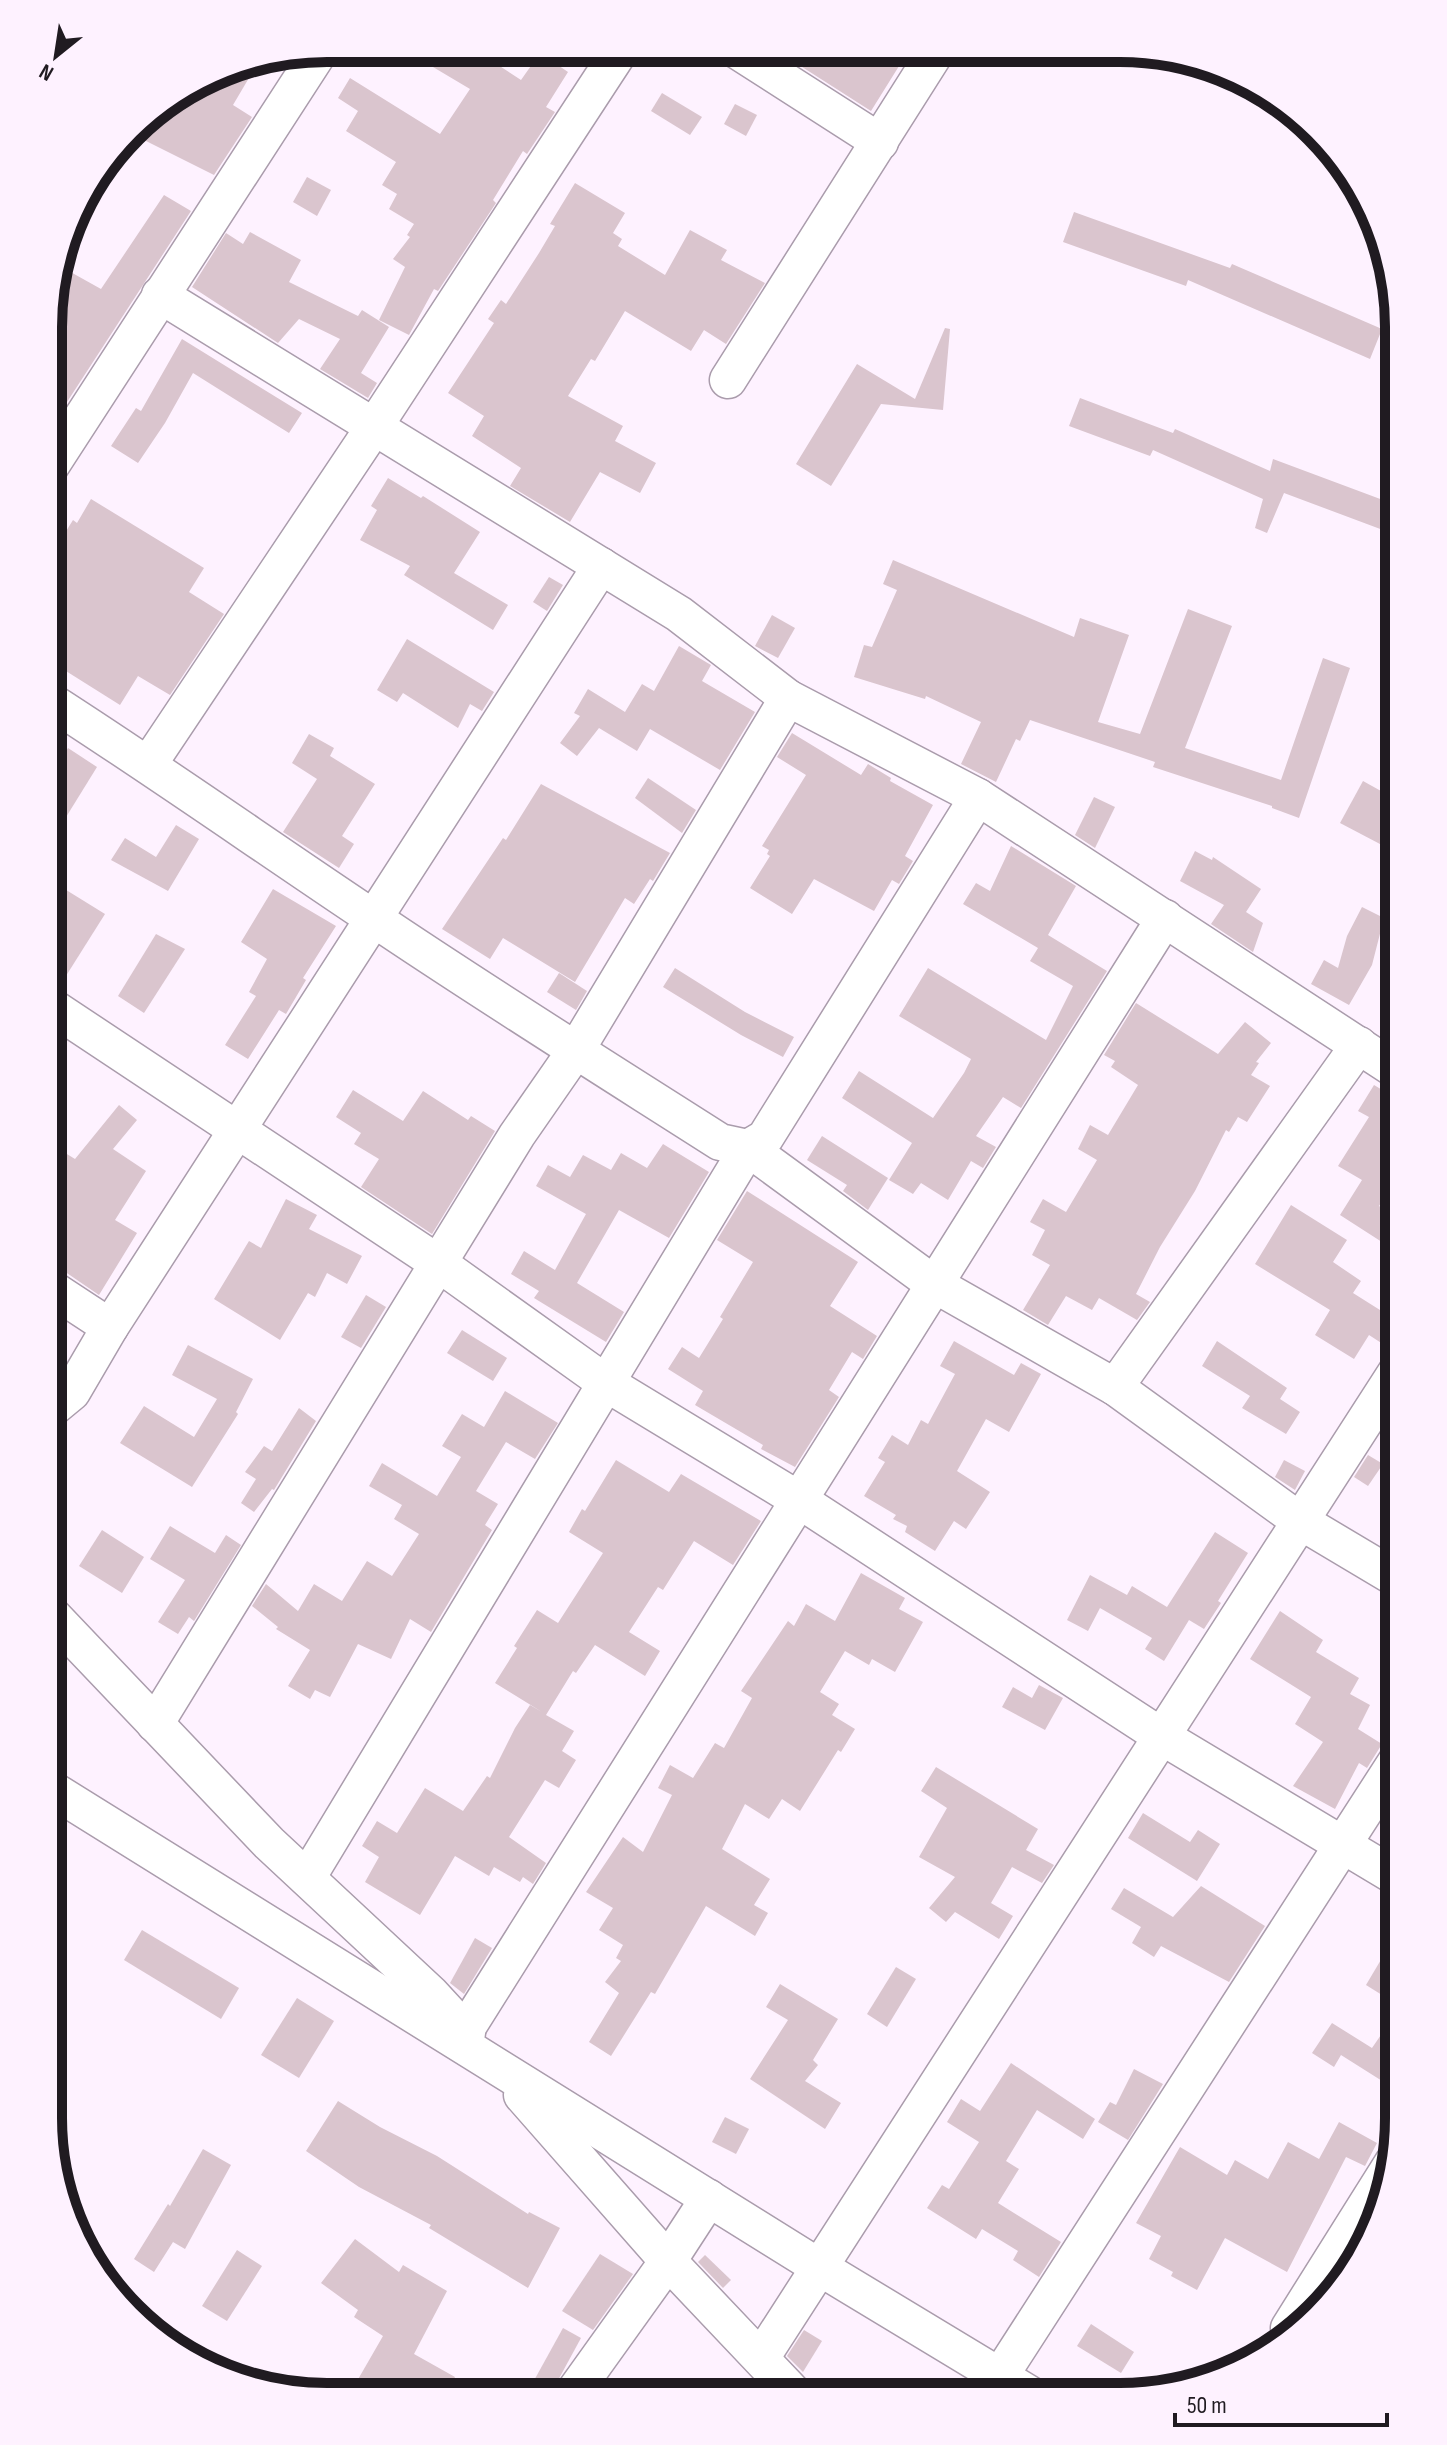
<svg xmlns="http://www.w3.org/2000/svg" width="1447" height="2445" viewBox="0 0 1447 2445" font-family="'Sofia Sans Condensed',sans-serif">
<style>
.building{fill:#dac5ce}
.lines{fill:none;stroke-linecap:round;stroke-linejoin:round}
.minor-casing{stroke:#aa9cac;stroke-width:39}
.minor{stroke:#fff;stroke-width:36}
.rim{fill:none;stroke:#201b21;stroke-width:10}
</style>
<rect width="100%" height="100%" fill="#fef2ff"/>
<g class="building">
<path d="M401,48H472L521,80L540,53L568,72L546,107L555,112L527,154L523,151L493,200L496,203L438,291L434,289L409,335L379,320L405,267L393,259L410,237L407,235L414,224L389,209L397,194L382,185L396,162L346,131L358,111L338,98L350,78L440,134L470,89Z"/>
<path d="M774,49L846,50H909L871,111Z"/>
<path d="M259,61L233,105L252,117L214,175L142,139L154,119L147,115L220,69Z"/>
<path d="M662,93L702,117L690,135L651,111Z"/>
<path d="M735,104L757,115L746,136L724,124Z"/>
<path d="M307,177L331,190L317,216L293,202Z"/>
<path d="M575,183L625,213L613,233L622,239L618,246L665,275L690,230L727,250L721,260L765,283L726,344L704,330L691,351L625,311L595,361L591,359L568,396L623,426L615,441L656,463L640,493L600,472L570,522L510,486L521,468L472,436L484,416L448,393L494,323L488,319L501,300L506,304L539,253L555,226L550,224Z"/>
<path d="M164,195L191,211L54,422L50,420V291L58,265L101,289Z"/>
<path d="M1074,212L1230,268L1232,264L1382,329L1370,359L1188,280L1186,286L1063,242Z"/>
<path d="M250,232L301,260L289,282L358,316L362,310L389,327L361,373L377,383L368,398L320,369L340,339L299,319L278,343L192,287L226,233L243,244Z"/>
<path d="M945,328L950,329L943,410L881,404L831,486L796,464L857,364L915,399Z"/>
<path d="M182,339L302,413L289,433L193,373L165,423L138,463L111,446L136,408L141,411Z"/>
<path d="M1080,398L1173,433L1175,429L1270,471L1273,459L1399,506V536L1284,493L1267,533L1255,528L1263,499L1153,450L1150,456L1069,426Z"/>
<path d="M388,478L421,498L423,496L480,532L454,573L508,605L493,630L404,575L410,566L360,540L377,510L371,506Z"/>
<path d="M91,499L204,568L189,592L224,614L170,695L138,676L120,705L50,661V557L73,520L77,523Z"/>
<path d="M893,560L1074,637L1080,618L1129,635L1098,722L1140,734L1188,609L1232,626L1185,748L1281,780L1323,658L1350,668L1299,818L1272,808V806L1153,767L1155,762L1030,720L1020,741L1016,739L996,782L961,764L981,722L926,696L925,699L854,677L864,645L872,647L897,590L883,584Z"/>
<path d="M549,577L563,585L547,611L533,602Z"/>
<path d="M772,615L795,628L778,658L755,646Z"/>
<path d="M407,639L494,692L482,711L470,704L458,728L403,693L397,702L377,690Z"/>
<path d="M679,646L711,665L702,681L755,712L720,770L650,729L637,751L599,728L577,756L560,743L580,716L574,713L588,689L625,712L642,684L654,691Z"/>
<path d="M792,733L861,775L868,764L891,778L890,781L933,805L905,856L913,861L899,884L892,880L874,911L814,879L792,914L750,888L770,856L767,854L769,850L762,846L806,775L777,757Z"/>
<path d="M309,734L334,748L330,756L375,784L342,836L354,844L339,868L283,832L317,779L292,763Z"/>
<path d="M68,748L97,767L50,843V777Z"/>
<path d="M648,778L696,810L682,833L635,798Z"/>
<path d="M1363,781L1399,801V854L1340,823Z"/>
<path d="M541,784L670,853L653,881L650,879L634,904L625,898L575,982L503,938L490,959L442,929L503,838L506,840Z"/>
<path d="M1094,797L1115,807L1095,848L1075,835Z"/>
<path d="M176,825L199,839L168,891L111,860L125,838L156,857Z"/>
<path d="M1011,846L1076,886L1048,935L1107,971L1021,1108L1003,1097L976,1136L996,1147L983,1168L971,1161L948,1200L921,1183L913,1194L889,1180L912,1143L842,1098L859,1071L933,1118L964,1073L971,1059L899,1016L928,968L1046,1040L1073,986L1030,961L1038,948L963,904L976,883L990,891Z"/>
<path d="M1195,851L1212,860L1213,857L1261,889L1246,912L1263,923L1253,952L1211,924L1224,905L1180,881Z"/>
<path d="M50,880L105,914L59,987L49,984Z"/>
<path d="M273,889L336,926L303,978L306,980L286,1014L279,1010L248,1059L225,1045L256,996L249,992L267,959L241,942Z"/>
<path d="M1362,907L1384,918L1372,965L1349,1005L1311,984L1324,960L1338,968L1347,936Z"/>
<path d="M156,934L185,949L144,1013L118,996Z"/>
<path d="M675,968L745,1012L794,1037L783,1057L741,1035L663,987Z"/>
<path d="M559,973L587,991L576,1010L547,992Z"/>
<path d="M1136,1003L1218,1054L1245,1022L1271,1043L1256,1062L1259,1063L1251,1075L1270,1086L1247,1122L1238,1117L1229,1132L1226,1130L1195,1191L1160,1247L1136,1294L1150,1302L1137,1320L1099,1298L1092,1310L1066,1296L1048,1325L1023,1310L1050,1265L1032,1255L1045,1230L1030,1222L1043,1199L1066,1212L1097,1160L1078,1149L1090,1125L1108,1135L1138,1085L1111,1067L1115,1061L1104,1055Z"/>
<path d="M1374,1085L1399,1100V1175L1379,1206L1399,1219V1253L1340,1215L1362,1180L1338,1166L1369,1117L1358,1111Z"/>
<path d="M353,1090L403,1121L423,1091L468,1120L471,1116L495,1131L432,1234L361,1187L379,1159L354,1144L361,1133L336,1117Z"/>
<path d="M119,1105L137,1120L113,1149L146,1171L115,1220L137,1233L99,1295L61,1269L49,1266V1143L75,1159Z"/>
<path d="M822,1136L888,1178L868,1210L843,1191L847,1185L807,1160Z"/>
<path d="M663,1144L709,1172L669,1238L619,1210L577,1283L624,1312L606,1342L534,1298L539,1291L511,1274L524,1251L555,1270L586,1214L536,1186L548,1165L570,1177L583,1155L611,1170L621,1153L647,1168Z"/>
<path d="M747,1191L858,1262L830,1306L877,1336L863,1359L852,1352L829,1390L839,1397L795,1467L761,1449L763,1445L695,1405L703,1391L668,1369L682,1347L699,1358L723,1319L720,1317L753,1262L717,1240Z"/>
<path d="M286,1199L317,1215L309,1229L362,1256L347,1284L327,1273L315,1297L308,1293L280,1340L214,1299L249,1241L261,1248Z"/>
<path d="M1291,1205L1347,1240L1333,1262L1361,1281L1353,1293L1399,1322V1334L1389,1348L1369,1335L1354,1359L1315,1335L1330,1310L1255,1264Z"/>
<path d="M366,1295L386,1307L361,1348L341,1337Z"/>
<path d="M462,1330L507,1358L493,1381L447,1353Z"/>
<path d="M954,1341L1014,1375L1021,1363L1041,1374L1009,1432L986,1419L957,1471L990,1492L966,1529L954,1521L935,1551L905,1532L907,1526L893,1519L896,1515L864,1496L885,1462L878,1458L892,1435L908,1445L921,1420L928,1424L955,1374L940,1366Z"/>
<path d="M1217,1341L1287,1388L1280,1399L1300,1412L1286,1434L1242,1408L1250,1396L1202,1366Z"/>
<path d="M188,1345L253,1379L236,1412L238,1414L192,1487L120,1443L144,1406L194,1437L217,1399L172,1375Z"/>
<path d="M505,1391L558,1423L535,1459L506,1442L476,1491L498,1504L485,1525L492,1530L431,1632L410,1619L391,1659L358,1644L330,1697L315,1690L310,1699L288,1686L310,1650L276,1629L278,1627L252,1606L266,1584L298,1611L314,1584L342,1601L367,1561L392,1576L419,1534L394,1519L402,1505L369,1486L382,1463L437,1496L461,1457L442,1446L462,1414L484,1427Z"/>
<path d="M299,1408L316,1421L274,1490L272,1489L254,1512L241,1503L256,1479L245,1472L264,1446L272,1451Z"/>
<path d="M1368,1455L1383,1464L1368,1486L1354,1477Z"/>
<path d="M616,1460L669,1492L681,1474L761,1521L733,1565L694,1541L663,1590L658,1587L629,1632L660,1651L645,1676L595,1645L576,1673L573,1671L546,1715L574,1731L562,1751L576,1760L559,1788L545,1780L509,1837L546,1863L533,1884L523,1877L520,1882L494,1867L489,1876L455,1856L420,1915L365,1882L379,1857L362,1846L377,1821L397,1833L425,1788L463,1811L487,1776L490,1778L515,1728L530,1705L542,1712L495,1683L517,1648L514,1646L537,1610L558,1623L603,1553L569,1532L582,1509L585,1511Z"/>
<path d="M1284,1460L1305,1471L1295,1490L1275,1477Z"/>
<path d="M170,1526L215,1553L226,1535L241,1545L194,1621L189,1617L178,1634L158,1622L185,1580L150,1559Z"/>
<path d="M102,1530L144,1557L122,1593L79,1566Z"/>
<path d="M1215,1532L1248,1553L1218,1601L1221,1603L1204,1629L1189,1620L1164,1661L1145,1649L1152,1638L1100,1608L1088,1631L1067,1620L1090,1575L1127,1595L1132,1586L1167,1607Z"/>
<path d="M861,1573L905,1598L899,1609L923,1622L895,1672L872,1659L869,1665L845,1651L820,1692L839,1704L832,1715L855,1729L841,1752L838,1750L800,1811L782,1799L769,1819L745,1804L722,1849L770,1879L754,1905L768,1913L755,1936L706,1906L655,1994L651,1992L611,2056L589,2042L619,1993L605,1982L621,1961L616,1958L623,1945L599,1930L613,1908L586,1892L623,1837L643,1852L672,1795L658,1788L670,1765L693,1778L715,1743L724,1748L752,1698L741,1691L788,1621L794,1626L806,1604L835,1621Z"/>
<path d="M1280,1611L1323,1640L1316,1652L1359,1678L1350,1694L1370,1705L1358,1729L1382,1744L1367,1768L1359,1763L1335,1809L1293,1786L1323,1742L1295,1724L1311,1697L1250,1659Z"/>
<path d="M1039,1685L1063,1698L1045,1730L1002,1707L1013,1687L1032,1698Z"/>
<path d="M936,1767L1038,1829L1026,1850L1054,1865L1042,1883L1012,1867L991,1903L1013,1916L999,1939L955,1912L946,1922L929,1908L955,1877L919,1857L947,1808L921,1791Z"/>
<path d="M1143,1813L1190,1842L1198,1830L1220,1844L1197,1881L1128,1838Z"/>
<path d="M1201,1886L1265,1926L1229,1982L1161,1946L1154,1957L1132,1943L1141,1927L1111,1909L1124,1888L1173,1917Z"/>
<path d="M142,1930L239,1988L221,2019L124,1960Z"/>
<path d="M475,1938L492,1948L464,1994L450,1983Z"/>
<path d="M1382,1958L1398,1969V2005L1366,1985Z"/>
<path d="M896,1967L916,1979L887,2027L867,2014Z"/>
<path d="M780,1984L838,2019L813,2060L818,2065L805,2081L841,2103L825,2129L750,2079L788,2020L766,2007Z"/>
<path d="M297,1998L334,2021L299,2078L261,2055Z"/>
<path d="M1398,2010V2091L1341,2055L1334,2067L1312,2053L1332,2023L1372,2048Z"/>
<path d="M1011,2063L1095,2119L1083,2139L1037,2110L1006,2161L1019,2169L998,2203L1061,2242L1039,2277L1013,2260L1018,2251L982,2229L976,2239L927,2208L942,2185L949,2189L979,2142L947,2122L961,2099L980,2111Z"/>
<path d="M1134,2069L1163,2084L1128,2140L1098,2122L1110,2102L1116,2105Z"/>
<path d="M338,2101L380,2127L437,2156L528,2214L529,2212L560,2228L528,2288L429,2228L431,2225L359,2187L306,2151Z"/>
<path d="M725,2117L749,2129L736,2154L712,2142Z"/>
<path d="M1339,2122L1377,2143L1365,2166L1346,2157L1287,2272L1225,2238L1197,2290L1171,2276L1173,2272L1149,2259L1161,2236L1136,2223L1180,2147L1227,2175L1235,2160L1268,2179L1288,2142L1319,2159Z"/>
<path d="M203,2149L231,2165L185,2249L173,2242L154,2272L134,2259L168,2204L170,2206Z"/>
<path d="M355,2239L399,2272L403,2265L447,2291L414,2354L455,2377L446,2395H349L383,2336L354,2317L358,2310L321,2283Z"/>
<path d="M237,2250L262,2266L227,2321L202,2306Z"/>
<path d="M600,2254L633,2274L593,2330L562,2311Z"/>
<path d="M705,2255L731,2280L723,2288L698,2262Z"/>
<path d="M1091,2324L1134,2352L1121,2373L1077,2346Z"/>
<path d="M563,2328L581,2338L550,2395H526Z"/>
<path d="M804,2330L822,2341L803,2372L787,2356Z"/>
</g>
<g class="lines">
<defs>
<g id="minor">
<path d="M735,49L880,142"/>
<path d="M160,295L679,614L788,698L978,797L1399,1072"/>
<path d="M728,380L937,50"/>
<path d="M50,467L321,49"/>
<path d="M50,701C159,771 265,846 373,918C487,995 604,1068 720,1142L748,1148L934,1284L1115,1387L1300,1521L1399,1580"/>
<path d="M148,765L374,427L621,49"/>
<path d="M49,1005L438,1263L606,1383L799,1500L1161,1736L1398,1878"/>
<path d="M49,1287L110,1327"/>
<path d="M1115,1387L1359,1045"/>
<path d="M49,1411L72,1392L110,1327L601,566"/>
<path d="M49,1612L269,1843L431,1994L467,2033"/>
<path d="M155,1724L517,1135L576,1050L788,698"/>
<path d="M48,1787L819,2267L1034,2397"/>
<path d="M307,1878L748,1148L765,1138L978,797"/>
<path d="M465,2031L1165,918"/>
<path d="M522,2095L668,2261L796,2396"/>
<path d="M1289,2328L1392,2164"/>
<path d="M761,2358L1399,1368"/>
<path d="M1000,2376L1398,1759"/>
<path d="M572,2395L668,2261L709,2198"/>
</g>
</defs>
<use href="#minor" class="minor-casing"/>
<use href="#minor" class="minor"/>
</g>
<path d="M0 0H1447V2445H0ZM327 62H1120A265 265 0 0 1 1385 327V2118A265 265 0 0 1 1120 2383H327A265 265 0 0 1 62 2118V327A265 265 0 0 1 327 62Z" fill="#fef2ff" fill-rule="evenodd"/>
<path class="rim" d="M327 62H1120A265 265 0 0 1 1385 327V2118A265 265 0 0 1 1120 2383H327A265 265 0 0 1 62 2118V327A265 265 0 0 1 327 62Z"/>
<g transform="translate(56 56) rotate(210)" stroke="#fef2ff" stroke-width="6" paint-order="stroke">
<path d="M0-6L14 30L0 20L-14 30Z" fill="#201b21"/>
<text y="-12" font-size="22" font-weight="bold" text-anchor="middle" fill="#201b21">N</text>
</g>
<path d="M1175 2413v12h212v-12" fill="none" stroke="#201b21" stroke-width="4"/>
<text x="1187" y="2413" font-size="24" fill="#201b21" stroke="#fef2ff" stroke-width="6" paint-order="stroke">50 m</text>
</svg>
